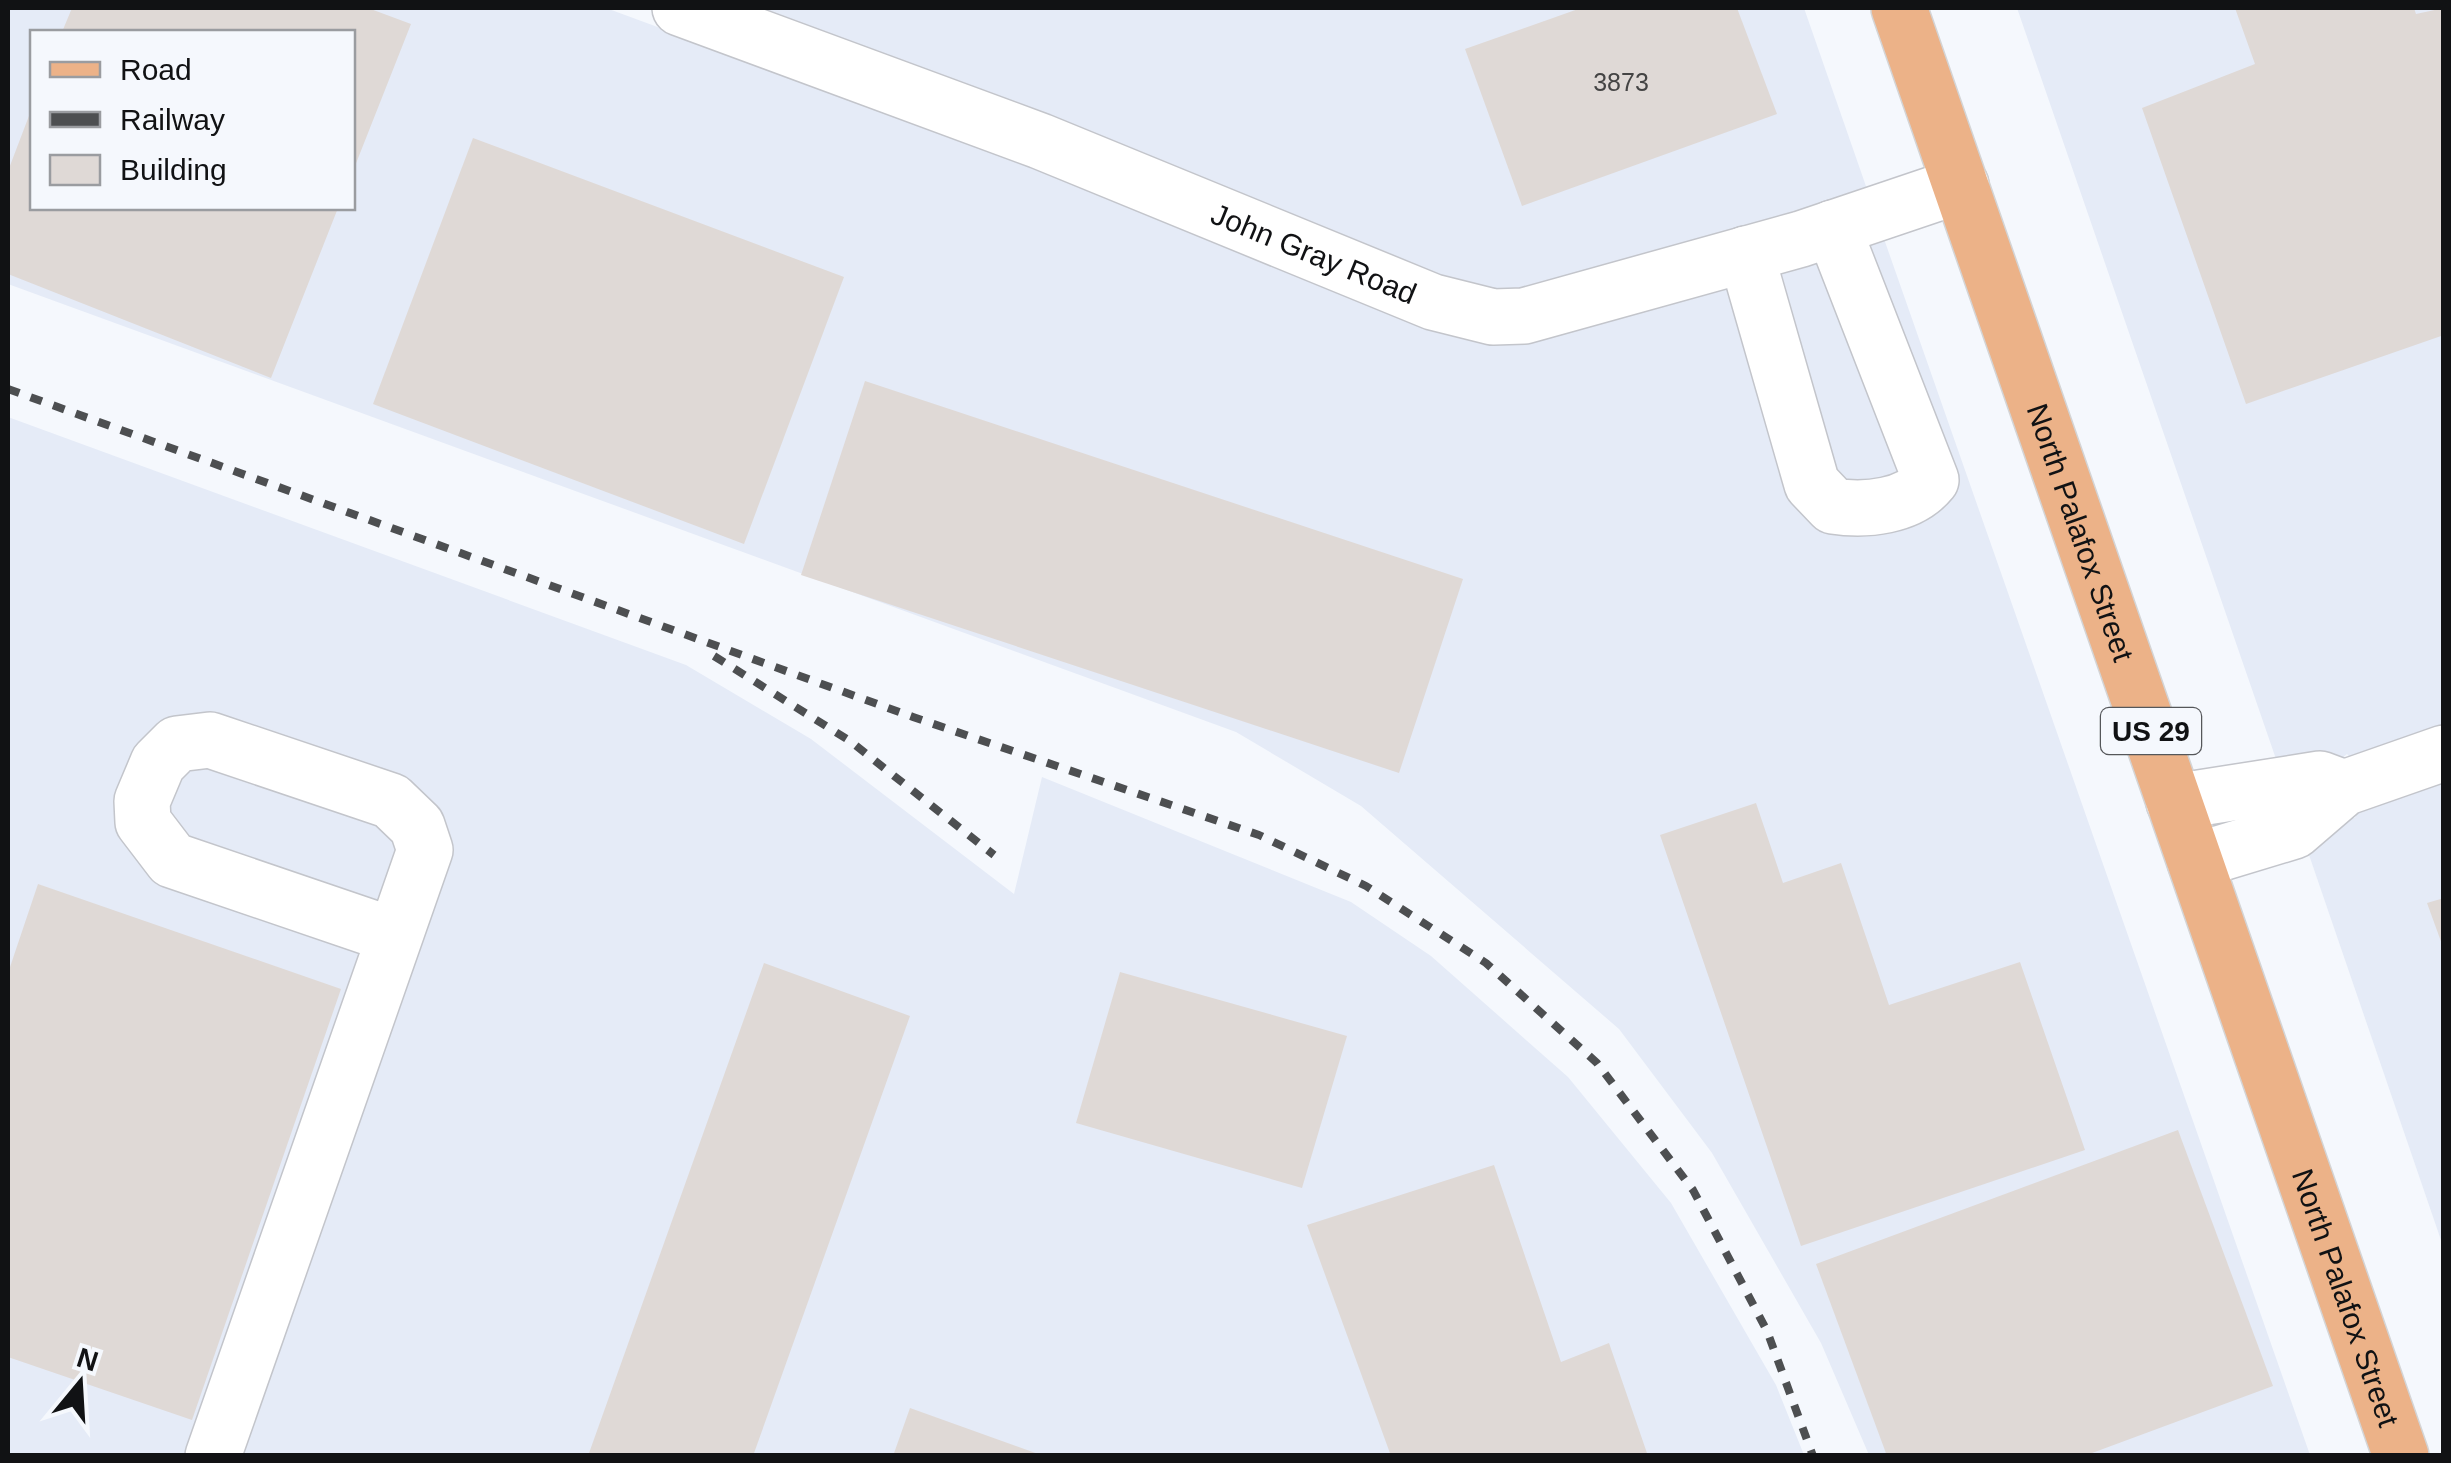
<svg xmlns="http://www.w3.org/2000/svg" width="2451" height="1463" viewBox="0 0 2451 1463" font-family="Arial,sans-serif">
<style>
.built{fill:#e5ebf7;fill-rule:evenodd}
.building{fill:#dfd9d6}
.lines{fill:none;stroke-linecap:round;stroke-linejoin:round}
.minor-casing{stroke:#c3c5cb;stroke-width:58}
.major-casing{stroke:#d4d4d5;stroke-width:58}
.minor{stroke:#fff;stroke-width:55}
.major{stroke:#ecb288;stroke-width:55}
.rail{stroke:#4d4f51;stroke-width:8;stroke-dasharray:12 12;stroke-linecap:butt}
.labels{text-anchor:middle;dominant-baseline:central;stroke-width:9;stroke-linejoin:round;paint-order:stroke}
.number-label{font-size:25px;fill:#444}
.shield{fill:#f5f8fd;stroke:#55575a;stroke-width:2.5}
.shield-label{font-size:28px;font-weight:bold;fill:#111214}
.street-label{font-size:30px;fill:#111214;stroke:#f5f8fd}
</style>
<rect width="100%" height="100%" fill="#f5f8fd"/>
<g class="built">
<path d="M8,8H606L1032,165L1443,333L1883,236L2310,1455H1869L1821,1343L1712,1153L1619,1029L1361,806L1236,732L8,284ZM32,32H352V208H32Z"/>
<path d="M754,8H1804L1868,192L1523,292L1497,293L1440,279Z"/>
<path d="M2017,8H2443V728L2352,760L2347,754L2340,760L2276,759Z"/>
<path d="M8,417L686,665L811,739L1014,894L1042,777L1351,902L1431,956L1568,1077L1671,1203L1776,1385L1804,1455H8Z"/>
<path d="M2443,778V1246L2307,849L2347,816L2355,818L2359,807Z"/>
</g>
<g class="building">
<path d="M72,8H368L411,24L353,171L352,32H62Z"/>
<path d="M1581,8H1737L1777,114L1522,206L1465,49Z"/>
<path d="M2235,8H2414L2416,14L2444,8V335L2246,404L2142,108L2255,64Z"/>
<path d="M32,108V208H338L271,378L8,274V171Z"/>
<path d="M473,138L844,277L744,544L373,404Z"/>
<path d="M865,381L1463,579L1399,773L801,575Z"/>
<path d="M1756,803L1783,883L1841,863L1889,1005L2020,962L2085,1150L1801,1246L1660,835Z"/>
<path d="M38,884L341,989L192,1420L8,1357V973Z"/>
<path d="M2444,898V947H2443L2427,903Z"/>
<path d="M764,963L910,1016L753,1456H588Z"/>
<path d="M1120,972L1347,1036L1302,1188L1076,1123Z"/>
<path d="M2178,1130L2273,1386L2084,1456H1887L1816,1264Z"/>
<path d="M1494,1165L1561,1362L1609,1343L1648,1456H1391L1307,1225Z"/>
<path d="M910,1408L1041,1455V1456H893Z"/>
</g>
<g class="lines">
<defs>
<g id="minor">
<path id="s1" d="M680,8L1040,141L1433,302L1493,317L1524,316L1801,239L1961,185"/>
<path d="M1746,254L1812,484L1833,506C1866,511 1909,507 1931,480L1833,228"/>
<path d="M2174,802L2320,779L2344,788"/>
<path d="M2195,861L2294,831L2344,788L2444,753"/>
<path d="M213,1456L395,936L425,850L417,826L391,801L210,740L177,744L158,763L142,801L143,822L172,860L395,936"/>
</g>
<g id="major">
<path id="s2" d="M1899,8L2401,1456"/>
</g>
</defs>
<use href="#minor" class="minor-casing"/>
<use href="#major" class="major-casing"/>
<use href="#minor" class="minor"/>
<use href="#major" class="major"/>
<g class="rail">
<path d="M8,389L913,717L1259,835L1366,886L1486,963L1597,1063L1693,1190L1767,1331L1813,1456"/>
<path d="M714,656L850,741L994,855"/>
</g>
</g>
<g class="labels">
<g class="number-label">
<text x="1621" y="82">3873</text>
</g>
<rect class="shield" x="2101" y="708" width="100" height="46" rx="8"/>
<g class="shield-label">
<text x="2151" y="731">US 29</text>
</g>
<g class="street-label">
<text stroke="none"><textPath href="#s1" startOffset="680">John Gray Road</textPath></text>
<text stroke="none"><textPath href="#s2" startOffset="555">North Palafox Street</textPath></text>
<text stroke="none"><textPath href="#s2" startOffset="1365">North Palafox Street</textPath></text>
</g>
</g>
<rect width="2451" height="1463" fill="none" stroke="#111214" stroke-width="20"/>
<rect x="30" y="30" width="325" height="180" fill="#f5f8fd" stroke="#9a9ca0" stroke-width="2.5"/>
<rect x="50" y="62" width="50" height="15" fill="#ecb288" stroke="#9a9ca0" stroke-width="2.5"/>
<text x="120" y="80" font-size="30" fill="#111214">Road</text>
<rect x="50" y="112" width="50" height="15" fill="#4d4f51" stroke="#9a9ca0" stroke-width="2.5"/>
<text x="120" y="130" font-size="30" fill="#111214">Railway</text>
<rect x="50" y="155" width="50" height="30" fill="#dfd9d6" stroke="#9a9ca0" stroke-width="2.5"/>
<text x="120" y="180" font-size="30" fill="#111214">Building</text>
<g transform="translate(80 1383) rotate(18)" stroke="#f5f8fd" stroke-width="8" paint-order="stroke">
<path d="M0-8L18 38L0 25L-18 38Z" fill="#111214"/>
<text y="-15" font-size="28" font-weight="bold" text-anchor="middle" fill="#111214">N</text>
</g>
</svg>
